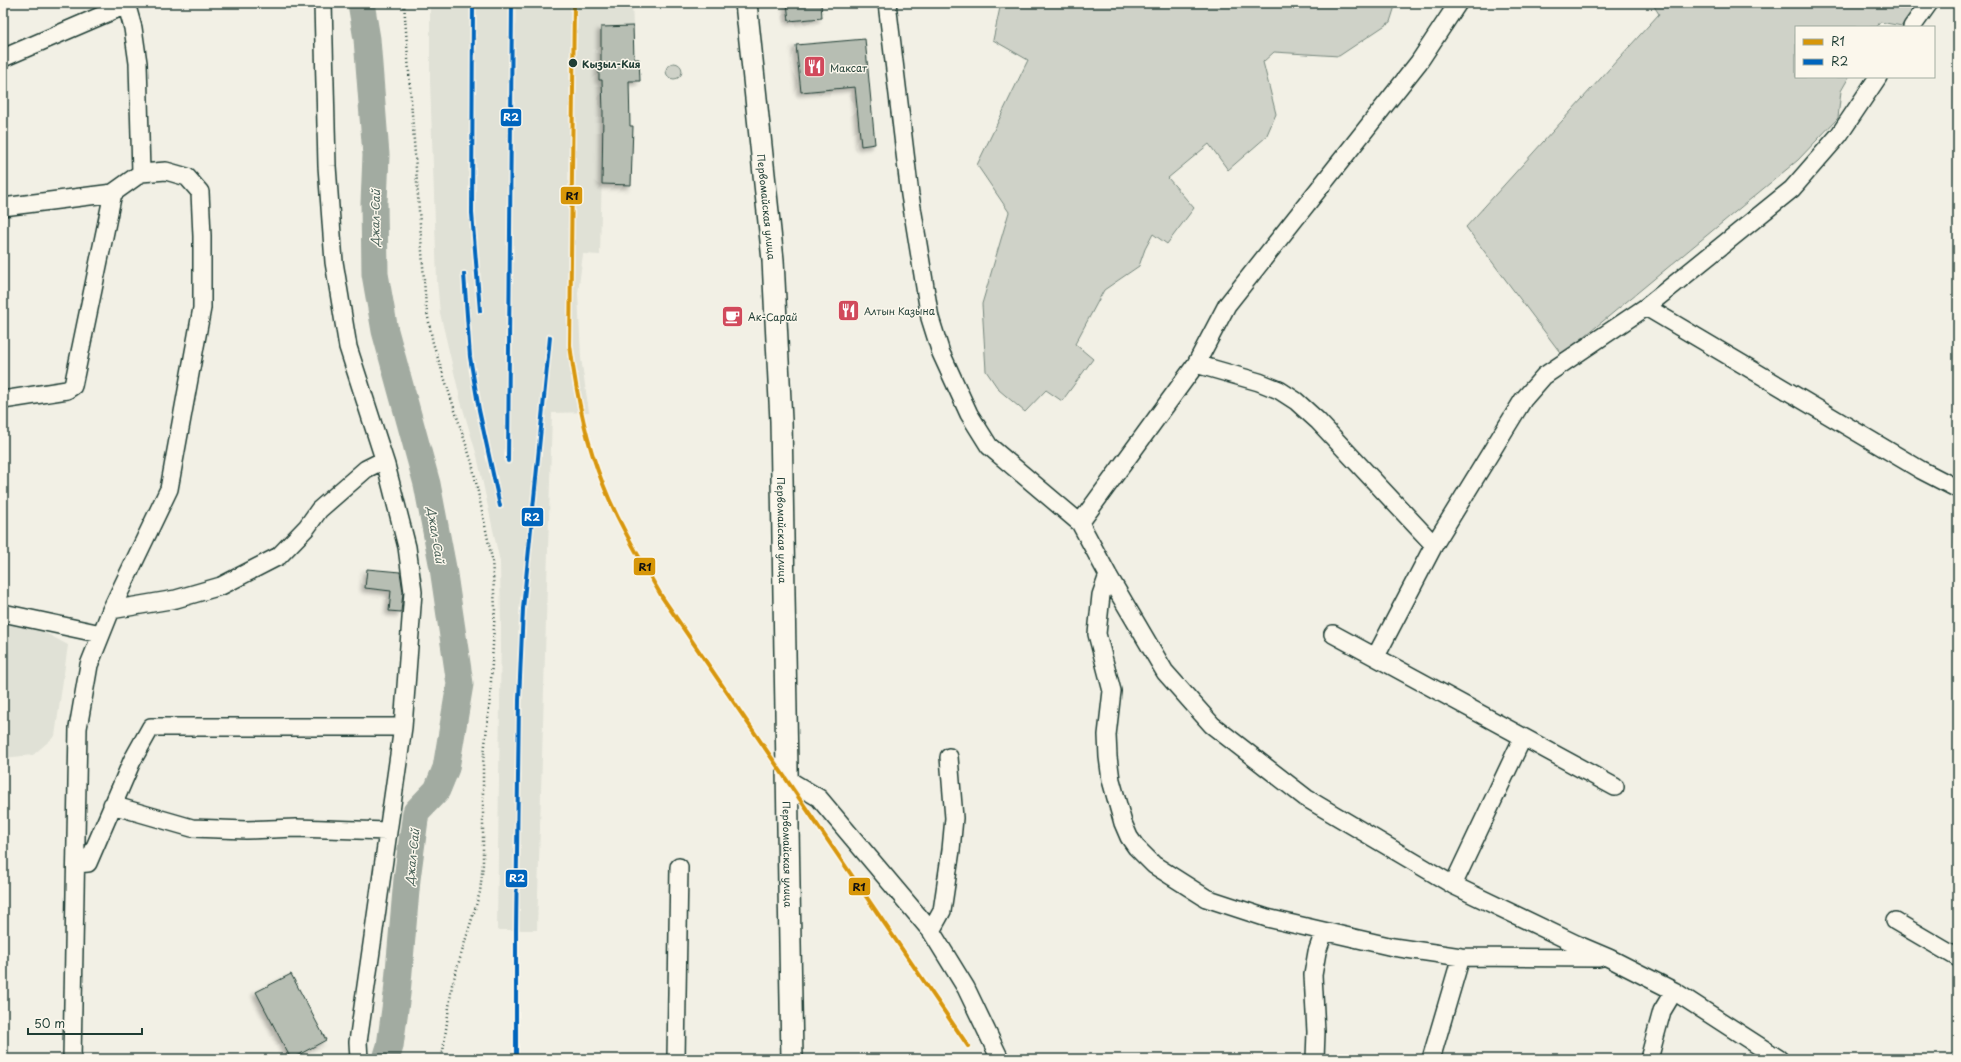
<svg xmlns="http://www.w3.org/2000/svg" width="1961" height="1062" font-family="'Playpen Sans',sans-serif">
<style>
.built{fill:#e0e1d6}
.green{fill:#cfd2c8;stroke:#77887e}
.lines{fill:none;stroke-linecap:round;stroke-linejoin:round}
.river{stroke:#a2aba1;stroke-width:27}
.building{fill:#b7beb3;stroke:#1f3d34;filter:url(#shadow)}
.minor-casing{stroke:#1f3d34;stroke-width:20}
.major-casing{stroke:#1f3d34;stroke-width:24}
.path{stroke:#1f3d34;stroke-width:2.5;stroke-dasharray:1 3;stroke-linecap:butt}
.minor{stroke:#fbf7ec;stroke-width:17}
.major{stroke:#fbf7ec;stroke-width:21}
.rail-1-casing{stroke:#fbf7ec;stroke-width:7}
.rail-2-casing{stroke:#fbf7ec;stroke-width:7}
.rail-1{stroke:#d79608;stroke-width:4}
.rail-2{stroke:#0065bd;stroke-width:4}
.stop-dot{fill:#1f3d34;stroke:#fbf7ec;stroke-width:1.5}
.labels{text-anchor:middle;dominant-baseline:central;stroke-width:3;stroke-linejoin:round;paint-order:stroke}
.stop-label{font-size:10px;font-weight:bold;fill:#1f3d34;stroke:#fbf7ec;text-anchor:start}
.poi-label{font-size:10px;fill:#1f3d34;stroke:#fbf7ec;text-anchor:start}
.street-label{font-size:10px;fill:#1f3d34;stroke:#fbf7ec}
.water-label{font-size:11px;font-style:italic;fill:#465e55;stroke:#fbf7ec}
.line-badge{stroke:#fbf7ec;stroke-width:1.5}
.badge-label{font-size:11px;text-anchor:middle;font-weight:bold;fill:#fff}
.pale-badge-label{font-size:11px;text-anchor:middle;font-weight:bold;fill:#111}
</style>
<defs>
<filter id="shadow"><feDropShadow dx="-3.5" dy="3.5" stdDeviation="2" flood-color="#0004"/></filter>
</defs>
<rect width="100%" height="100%" fill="#f2f0e5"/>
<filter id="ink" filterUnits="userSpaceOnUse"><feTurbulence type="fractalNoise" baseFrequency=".025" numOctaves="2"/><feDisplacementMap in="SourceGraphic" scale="8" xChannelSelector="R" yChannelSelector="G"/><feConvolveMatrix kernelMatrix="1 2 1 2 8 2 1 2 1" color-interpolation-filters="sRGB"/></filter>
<g filter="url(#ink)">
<path class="built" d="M430 3H632L633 26 601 27 605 94H602L603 125 600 255 583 254 578 293 581 358 589 412 552 413 537 930H497L501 628 500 562 477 456 461 402 440 313 437 281 430 81Z
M3 620 25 622 68 645 55 736 33 755 3 758Z"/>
<path class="green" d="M1001 3H1396L1390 22 1339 56 1274 52 1263 62 1276 114 1266 137 1228 170 1209 144 1168 178 1194 208 1167 244 1153 234 1145 249 1139 266 1104 290 1075 344 1093 359 1062 401 1046 390 1025 412 999 390 986 371 982 304 1009 212 977 165 1028 60 993 40Z
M1652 3H1918L1902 26 1880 22 1877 27H1796V77H1849L1841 91 1838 118 1798 160 1562 355 1466 227 1659 14Z
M666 71a8 8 0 1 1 16 0a8 8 0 1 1-16 0Z"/>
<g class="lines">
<path class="river" d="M361 3 367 39 376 155 374 203 375 274 385 331 427 484 443 568 460 684 446 768 437 790 416 812 407 879 397 994 390 1046 386 1059"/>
</g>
<path class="building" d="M787 3H821L822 18 789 21Z
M633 26 634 59H639L640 81H629L630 126H633L631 185 602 184 603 113 602 80H599V64H601V27Z
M865 39 875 144 861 146 855 87 801 92 796 45Z
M367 569 400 572 403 592 401 612 389 611 391 591 365 588Z
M291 974 326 1040 291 1059 256 992Z"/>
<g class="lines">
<defs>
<path id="minor" d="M126 3 133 28 138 63 141 173
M323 3 327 166 334 262 348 347 386 465 407 547 413 592 403 727 358 1042 359 1059
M887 3 910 195 930 318 941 353 969 414 989 446 1080 523 1108 575 1165 672 1212 725 1306 798 1453 885 1576 944 1609 958 1674 991 1779 1059
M1912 27 1929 3
M3 58 126 5
M3 207 113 193
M1646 307 1921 470 1958 489
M1196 364 1259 382 1279 390 1296 401 1318 421 1434 545
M3 400 67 390 73 386 113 193 141 173 166 171 187 177 200 192 202 236V308L169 489 111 610 89 665 78 728 72 1059
M1080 523 1196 364 1227 305 1419 62 1458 3
M1108 575 1101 595 1097 634 1112 691 1107 735 1108 757 1111 780 1123 823 1129 837 1136 847 1154 865 1206 898 1267 918 1393 947 1461 957 1599 958
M111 610 176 599 221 586 279 556 307 527 319 510 366 469 384 460
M3 613 101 634
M1333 634 1615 787
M1376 656 1434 545 1523 400 1544 376 1646 307 1792 189 1839 135 1878 77
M787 779 819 798 931 931 966 988 1000 1059
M112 805 192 828 246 830 296 828 387 831
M76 864 88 863 132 761 151 727H403
M1453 885 1523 737
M1895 921 1958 958
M931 931 942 911 951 850 954 818 949 757
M676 1059 679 867
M1315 1059 1316 1032 1313 975 1317 952 1324 932
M1431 1059 1461 957
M1649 1059 1662 1011 1674 991"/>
<g id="major">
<path id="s1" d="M746 3 773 260 781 421 792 1059"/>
</g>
</defs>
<use href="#minor" class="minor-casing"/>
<use href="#major" class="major-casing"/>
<path class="path" d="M404 3 426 307 433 343 472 463 492 559 495 608 490 699 483 763V864L480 892 452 985 442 1059"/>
<use href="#minor" class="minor"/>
<use href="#major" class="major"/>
<defs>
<path id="rail-1" d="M574 3 570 345C576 392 585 440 603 484 618 523 641 560 662 597L968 1046"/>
<path id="rail-2" d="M473 3 472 213 480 311
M464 274 470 357 479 410 500 506
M508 461 512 3
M516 1059V930L519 700 523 609 550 337"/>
</defs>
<use href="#rail-1" class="rail-1-casing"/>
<use href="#rail-2" class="rail-2-casing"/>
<use href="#rail-1" class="rail-1"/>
<use href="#rail-2" class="rail-2"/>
</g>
</g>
<defs>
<symbol id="restaurant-square" viewBox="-11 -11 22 22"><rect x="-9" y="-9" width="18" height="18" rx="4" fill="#d1495b" stroke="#fbf7ec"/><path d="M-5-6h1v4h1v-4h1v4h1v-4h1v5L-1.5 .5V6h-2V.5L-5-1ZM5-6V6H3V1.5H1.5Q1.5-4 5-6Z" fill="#fff"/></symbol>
<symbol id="cafe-square" viewBox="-11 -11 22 22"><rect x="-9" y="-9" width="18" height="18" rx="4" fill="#d1495b" stroke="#fbf7ec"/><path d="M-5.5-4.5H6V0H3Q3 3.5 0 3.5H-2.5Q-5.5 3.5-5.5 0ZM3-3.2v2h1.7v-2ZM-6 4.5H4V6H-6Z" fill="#fff"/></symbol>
</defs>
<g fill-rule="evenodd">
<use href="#restaurant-square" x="802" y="54" width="25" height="25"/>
<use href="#restaurant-square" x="836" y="298" width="25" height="25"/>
<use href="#cafe-square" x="720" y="304" width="25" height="25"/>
</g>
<circle class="stop-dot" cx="573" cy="63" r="5"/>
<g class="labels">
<g class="stop-label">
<text x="582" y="63">Кызыл-Кия</text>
</g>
<g class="poi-label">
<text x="830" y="67">Максат</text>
<text x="864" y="310">Алтын Казына</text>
<text x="748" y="316">Ак-Сарай</text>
</g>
<g class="street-label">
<text stroke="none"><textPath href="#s1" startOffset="205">Первомайская улица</textPath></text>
<text stroke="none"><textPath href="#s1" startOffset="529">Первомайская улица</textPath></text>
<text stroke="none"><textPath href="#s1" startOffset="853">Первомайская улица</textPath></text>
</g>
<g class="water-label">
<text transform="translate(375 218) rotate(-89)">Джал-Сай</text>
<text transform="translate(436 535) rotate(81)">Джал-Сай</text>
<text transform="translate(412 857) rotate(-84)">Джал-Сай</text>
</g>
</g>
<g class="line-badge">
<rect x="500" y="108" width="22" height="19" rx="4" fill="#0065bd"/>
<rect x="560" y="186" width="23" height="19" rx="4" fill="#d79608"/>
<rect x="521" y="507" width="23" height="20" rx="4" fill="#0065bd"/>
<rect x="633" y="557" width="23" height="19" rx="4" fill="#d79608"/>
<rect x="505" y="869" width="23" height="19" rx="4" fill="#0065bd"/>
<rect x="848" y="877" width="23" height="19" rx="4" fill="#d79608"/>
</g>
<g class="badge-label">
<text x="511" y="121">R2</text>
<text x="532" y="521">R2</text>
<text x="517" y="882">R2</text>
</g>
<g class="pale-badge-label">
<text x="572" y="200">R1</text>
<text x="645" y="571">R1</text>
<text x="859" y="891">R1</text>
</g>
<rect width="1961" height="1062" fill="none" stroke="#fbf7ec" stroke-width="16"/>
<rect x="8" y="8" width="1945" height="1046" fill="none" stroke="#1f3d34" stroke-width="1.5" filter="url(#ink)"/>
<rect x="1795" y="26" width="140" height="52" fill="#fbf7ec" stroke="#a3ada2"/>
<rect x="1803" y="39" width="20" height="6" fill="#d79608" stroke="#a3ada2"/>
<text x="1831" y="46" font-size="12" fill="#1f3d34">R1</text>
<rect x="1803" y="59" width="20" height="6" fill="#0065bd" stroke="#a3ada2"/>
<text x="1831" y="66" font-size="12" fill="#1f3d34">R2</text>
<path d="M28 1028v6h114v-6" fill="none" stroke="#1f3d34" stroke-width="2"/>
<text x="34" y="1028" font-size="12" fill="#1f3d34" stroke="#fbf7ec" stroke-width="3" paint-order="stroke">50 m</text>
</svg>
